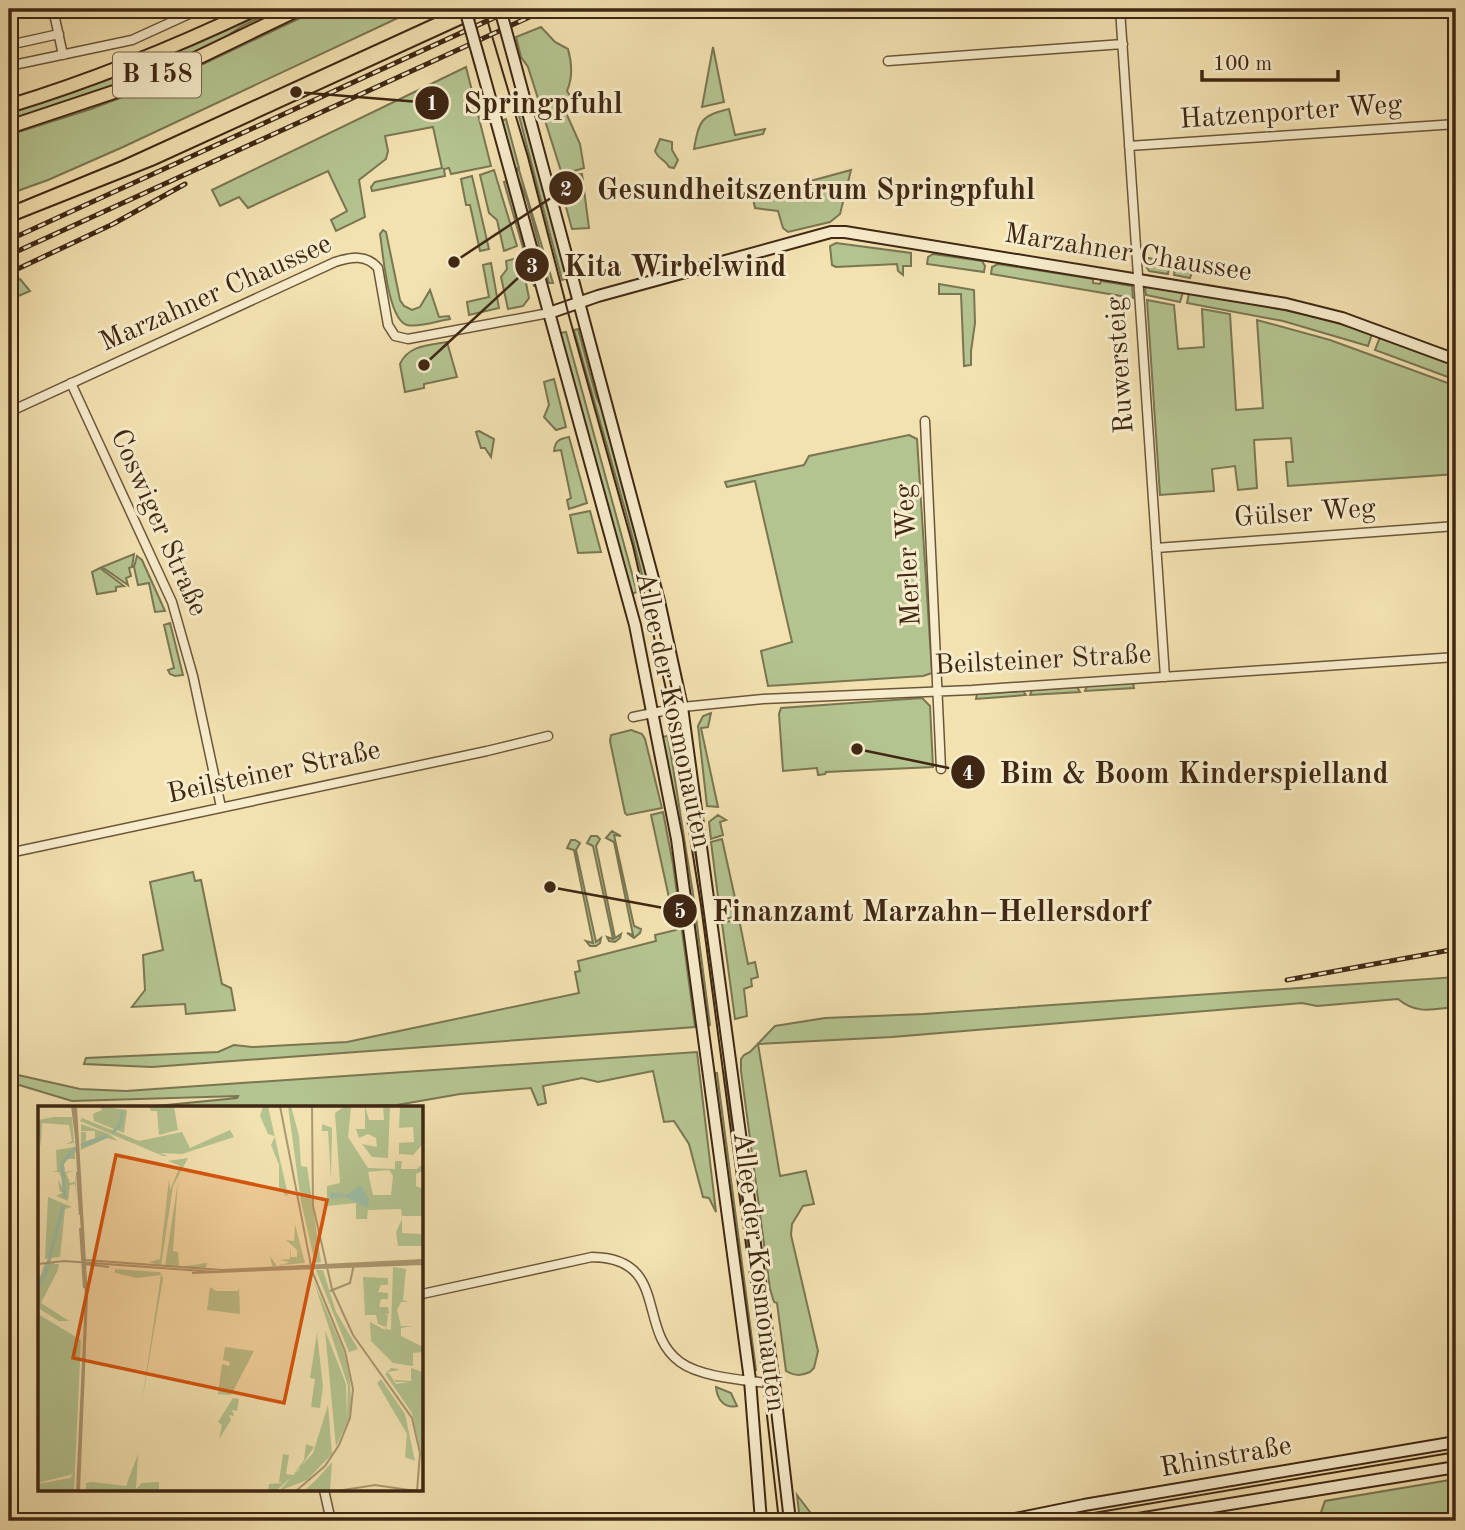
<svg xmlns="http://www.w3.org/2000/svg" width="1465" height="1530" font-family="'Old Standard TT',serif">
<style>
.green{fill:#b4c490;stroke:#7a7652;stroke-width:2}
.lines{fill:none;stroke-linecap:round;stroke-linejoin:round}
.street-casing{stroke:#6c563a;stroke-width:11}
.secondary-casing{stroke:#3f2713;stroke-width:14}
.primary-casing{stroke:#3f2713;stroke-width:16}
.street{stroke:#f7eccc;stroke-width:8}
.secondary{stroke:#f7eccc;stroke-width:10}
.primary{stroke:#f3e1b0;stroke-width:12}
.tram{stroke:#3f2713;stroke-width:2}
.rail-casing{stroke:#3f2713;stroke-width:5}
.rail{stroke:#f7eccc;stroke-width:2.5;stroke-dasharray:8;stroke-linecap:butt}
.secondary-bridge-casing{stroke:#3f2713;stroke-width:14;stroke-linecap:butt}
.secondary-bridge{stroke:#f7eccc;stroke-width:10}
.labels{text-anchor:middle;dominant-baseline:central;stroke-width:6;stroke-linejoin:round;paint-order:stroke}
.shield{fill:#f7eccc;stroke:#76624a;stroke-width:2}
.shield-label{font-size:26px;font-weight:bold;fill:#3f2713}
.street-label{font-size:28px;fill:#3f2713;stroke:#f7eccc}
.inset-river{fill:none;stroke:#9dbea6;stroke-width:3.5}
.inset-road{fill:none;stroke:#ab9771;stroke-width:2}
.view{fill:#d7540d;fill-opacity:0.15;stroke:#d7540d;stroke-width:3.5}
.inset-edge{fill:none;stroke:#3f2713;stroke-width:3.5}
.leader{fill:none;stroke:#3f2713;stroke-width:2.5}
.callout-dot{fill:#3f2713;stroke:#f7eccc;stroke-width:2.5}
.mark-label{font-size:21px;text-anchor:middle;font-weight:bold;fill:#fff}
.callout-label{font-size:30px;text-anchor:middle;font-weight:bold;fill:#3f2713;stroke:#f7eccc;stroke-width:6;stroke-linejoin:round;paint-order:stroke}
</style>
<rect width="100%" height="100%" fill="#f3e1b0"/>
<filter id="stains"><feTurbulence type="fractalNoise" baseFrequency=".00286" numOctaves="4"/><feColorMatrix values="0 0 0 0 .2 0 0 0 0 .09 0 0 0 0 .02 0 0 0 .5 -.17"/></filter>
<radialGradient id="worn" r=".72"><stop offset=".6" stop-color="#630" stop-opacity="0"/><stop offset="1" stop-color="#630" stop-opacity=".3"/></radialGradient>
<path class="green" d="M273 9H278L242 26 215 44 134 78 9 121V113C101 85 186 50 273 9Z
M319 9H417L123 147 48 180 9 194V135L91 109 180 75Z
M541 27 555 42 568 49C572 63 573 77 567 91 573 99 571 106 567 115L580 144 584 168 571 172 561 171 528 67 521 57 516 37Z
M713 47 724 102 702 107Z
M466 67 491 166 451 174 449 168 444 169 445 176 372 191 371 187 375 182 442 168 433 127 385 136 388 151 386 159 359 180 365 217 336 231 331 220 347 211 328 171 248 208 239 197 220 206 212 190Z
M729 109 735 135 765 129 763 134 694 149C699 121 701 115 729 109Z
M523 115 568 278 562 280 519 116Z
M506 119 519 168 515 169 501 121Z
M660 139 672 142V150L678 160 674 168 669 167C666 160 658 159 655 151Z
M494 170 517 246 504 251 497 220 489 213 480 175Z
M519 170 553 283H549L527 200 515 171Z
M851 170 840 214 830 222 788 232 783 228 778 211 755 208 752 194 781 189Z
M582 174 589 228 572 229 558 178Z
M472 176 489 249 480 251 470 205H466L461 179Z
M507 181 535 286H534L504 182Z
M383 230 386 232 400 300 404 306 412 310 420 307 430 290 439 317 449 316 450 319C437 321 419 328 407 325 388 320 383 253 380 234Z
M836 243 911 253V266H903V275L898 271 897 264 836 267 832 265 830 246Z
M933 254 982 261 985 266 984 272 927 264 928 257Z
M521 257 529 298 523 306 508 309 501 277 507 269 506 261Z
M1143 257 1170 262 1168 274 1149 271 1144 263Z
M491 263 499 308 469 315 467 302 489 297 483 265Z
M1176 263 1194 266 1190 278 1174 275Z
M998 264 1093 279V283L1100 284 1101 281 1132 286 1133 298 991 274 992 267Z
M20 279 30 291 9 300V284Z
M939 284 974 290 975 323 971 351V365L964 366 961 294H939Z
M1148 286 1183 292 1180 302 1146 295 1145 289Z
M1189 293C1251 303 1312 313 1372 334L1368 346 1283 321 1187 303Z
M1147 300 1174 305 1178 349 1204 347 1202 309 1230 314 1236 410 1263 408 1257 320 1330 340 1456 386V474L1288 486 1286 462H1293L1291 438 1254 440 1257 488 1238 490 1235 466 1212 469 1214 491 1160 495Z
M578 329 596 396 605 416 651 589 646 590 628 520 574 330Z
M566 332 637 592 631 594 560 333Z
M1380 337 1456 365V380L1375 350Z
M447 342 457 377 424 384V388L405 392 400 364C408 345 430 345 447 342Z
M554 379 566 427 556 430 544 417 549 405 544 382Z
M479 431 494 439 491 457 485 448H481L476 432Z
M909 435 917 439 932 673 923 676 768 686 761 651 792 642 755 481 727 487 725 482 804 465 809 456Z
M569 437 587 503 569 509 567 500 571 498 561 450 554 451C555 440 560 439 569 437Z
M590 511 601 552 578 553 570 515Z
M134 554 132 567 129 568 131 576 126 578 128 585 102 567Z
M137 556 142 560 165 611 155 612 149 583 138 585 134 567Z
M100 568 124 586 116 587V591L97 594 92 572Z
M170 623 183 675 175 676 170 674 168 670 174 668 164 625Z
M1133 683 1134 688 1085 691 1087 686Z
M1077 687 1080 692 1030 695 1032 690Z
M1023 691 1026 695 976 699 977 694Z
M922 698 930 706 933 767 826 772 825 774 818 775 817 768 783 771 779 714 781 708Z
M711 713 708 727 701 728 718 807 707 806 698 726 703 716Z
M631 730 642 734 645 739 662 808 627 815 625 813 610 741 611 735Z
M681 734 688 797 696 826 722 1024H719L701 889 676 735Z
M668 736 693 894 710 1025 708 1026 685 856 661 737Z
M663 812 673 864 695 1027 152 1067 84 1064 86 1058 218 1052 234 1045 252 1047 347 1042 579 993 575 972 580 971 578 961 656 941 655 935 676 930 651 815Z
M718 815 726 820 720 822 723 835 711 839 709 822Z
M612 831 621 836 614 835 634 926 641 929 640 933 634 938 627 933 633 935 614 842 606 838Z
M591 836H597L600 839 596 846 615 938 621 934 620 938 615 942 609 941 607 937 613 939 593 846 587 843Z
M722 839 739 916 721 920 711 842Z
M571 840H575L580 843 576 850 596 942 601 938 600 943 596 946H590L586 941 593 943 574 850 567 848Z
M193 872 195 881 201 880 222 984 231 988 235 1010 186 1014 185 1004 132 1007 145 990 143 955 163 950 150 882Z
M739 919 748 964 755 962 758 977 751 979 752 986 744 989 747 1016 735 1019 722 923Z
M1456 977V1007C1433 1009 1417 1015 1398 999L1317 1006 1302 1003 892 1037 758 1044 780 1176 806 1171 814 1204 803 1206 792 1224 791 1235 818 1351 814 1368 810 1372C801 1376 795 1376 786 1371L777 1303 774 1302 770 1289 741 1071V1059L744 1055 750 1052 775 1026 825 1018 924 1014Z
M697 1052 716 1212 709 1198 703 1197 689 1144 674 1121 664 1122 653 1071 598 1082 582 1078 543 1086 546 1103 538 1105 531 1088 460 1094 397 1105 352 1106V1108H136L237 1098 238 1096 72 1101 9 1082V1073L80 1089 126 1091Z
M725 1072H728L767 1368 764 1369Z
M714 1073H717L756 1370H753Z
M716 1387 731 1393 737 1406C724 1409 717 1399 716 1387Z
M1456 1479V1521H1318L1325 1501Z
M797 1495 816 1520V1521H800Z"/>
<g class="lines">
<defs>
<path id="street" d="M53 9 63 55
M1120 9 1165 677
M9 45 59 34
M888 61 1123 44
M9 66 132 40 200 9
M1129 146 1456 124
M71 383 172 602 193 676 221 807
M9 412 335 262C351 257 366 254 378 268L388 325 395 336 408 339 549 313
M925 421 941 769
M1156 548 1456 526
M633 717 682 707 763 699 972 690 1456 657
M9 853 487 751 548 736
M422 1294 592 1257C670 1258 636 1330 680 1362 702 1378 747 1380 774 1384
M324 1490 331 1521"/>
<path id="secondary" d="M514 60 659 601 682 707 774 1384 790 1521
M482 69 635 625 677 839 750 1380 761 1521
M549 313 598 296 831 232H845L1286 304 1342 318 1456 360
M1005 1521 1084 1505 1456 1442
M1126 1521 1456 1467"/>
<path id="primary" d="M9 106C94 80 175 47 255 9
M9 127 123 89 189 62 299 9"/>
</defs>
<use href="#street" class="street-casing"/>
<use href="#secondary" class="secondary-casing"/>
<use href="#primary" class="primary-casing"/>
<use href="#street" class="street"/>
<use href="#secondary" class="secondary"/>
<use href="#primary" class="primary"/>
<path class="tram" d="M484 9 528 157 569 316 633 546 666 689 701 905 757 1328 779 1521
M9 207 121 161 454 9
M9 223 155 165 496 9
M1046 1521 1456 1452"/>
<defs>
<path id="rail" d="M9 240 513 9
M9 255 547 9
M9 273 113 224 185 184
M1287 980 1456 949"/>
</defs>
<use href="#rail" class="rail-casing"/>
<use href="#rail" class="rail"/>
<defs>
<path id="secondary-bridge" d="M465 9 482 69
M500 9 514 60"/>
</defs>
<use href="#secondary-bridge" class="secondary-bridge-casing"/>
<use href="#secondary-bridge" class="secondary-bridge"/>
</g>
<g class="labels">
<rect class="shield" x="113" y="52.5" width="88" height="45" rx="5"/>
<g class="shield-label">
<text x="157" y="75">B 158</text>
</g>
<g class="street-label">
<text transform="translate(1291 113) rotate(-4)">Hatzenporter Weg</text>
<text transform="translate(1128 254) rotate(9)">Marzahner Chaussee</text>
<text transform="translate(216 294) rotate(-24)">Marzahner Chaussee</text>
<text transform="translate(1121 365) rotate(-94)">Ruwersteig</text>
<text transform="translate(1305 514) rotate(-4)">Gülser Weg</text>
<text transform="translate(158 523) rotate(66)">Coswiger Straße</text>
<text transform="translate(909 555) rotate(-93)">Merler Weg</text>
<text transform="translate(1043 661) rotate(-3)">Beilsteiner Straße</text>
<text transform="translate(672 710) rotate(78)">Allee der Kosmonauten</text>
<text transform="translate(274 773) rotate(-12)">Beilsteiner Straße</text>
<text transform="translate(758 1272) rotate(83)">Allee der Kosmonauten</text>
<text transform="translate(1226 1458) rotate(-10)">Rhinstraße</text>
</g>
</g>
<g transform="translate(38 1106)">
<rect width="385" height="385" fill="#f3e1b0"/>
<path d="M61 0 89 4 86 27 56 15 55 8 64 4ZM111 0H136L140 24 121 29 119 5H113ZM225 0H230L240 45 250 89 248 90 241 81V59L233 39 237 30 230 28 222 10ZM250 0H253L261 30 263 60 269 61 283 156 277 157 263 96ZM307 0 313 2 310 31 330 62 357 63V55H364L363 63H379L385 57V65L378 68V80L385 83V110H364L363 103 330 104 329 113H318V97L289 100V80L302 77 297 7ZM351 64 355 70 353 89H335L330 66ZM327 0 331 14H346L345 0H352L350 52 334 51 324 38 339 41 338 32 330 28 321 32 318 23H327ZM362 0 385 1V38L375 49 361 48V37L376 36 375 21 361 22ZM16 11H34L36 37 28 38 34 35 31 19 4 17 3 42 0 14ZM44 12 101 35 144 26 152 42 192 24 196 31 144 48 122 47 130 50H125L42 15ZM43 18 71 28 80 35 69 32 43 44V26H48V35L57 32V25H43ZM284 18 294 22 293 73 290 25H284ZM37 41V53H28L26 59 27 66 37 65 28 67 32 77 37 76V67L39 94 37 78 32 79 30 95 18 90 26 86H22L20 73 26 85 27 80 21 66H14L19 65 18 44ZM150 52 135 80 123 160 111 156 122 153 131 73 132 84 142 60 130 55ZM140 75 135 145 140 146 141 161 169 157 168 162 127 160ZM10 91 34 101 27 103 22 151 7 153ZM364 113V127L385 128V140H360L358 126ZM257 118 267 157 234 160 232 150 239 160 252 156 241 154 252 153V140L253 151H259V144L248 134 256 135ZM22 155 15 158H21L20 164 3 197 31 215H21L0 202V176L7 157ZM355 161 368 163 365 194 370 196H363L359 204 363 220H375L363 222V230L385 241V246L375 247V260L355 257 333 235 332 216 347 224 348 221 340 218 338 209H327L325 171 350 172V179H343L340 186 350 187V193H343L341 201H350L351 208H346L350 209 348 223 353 224ZM77 163 119 166H122L125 172 103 301 123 169 99 172 77 167ZM278 164H285L298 206 320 243 311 246ZM276 176 306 246 312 274 313 300 311 312 298 341 287 224 308 278 309 314 310 280ZM172 181 178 185H200L201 181 202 208 169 204ZM0 208 43 234 36 385H0V378L32 372 35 368 0 377ZM279 227 285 281 282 302 273 301 277 273 272 272ZM187 241 216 245 193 289 180 288 184 258 191 260 192 256 185 254ZM353 262 360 263 361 264 350 266 358 278 372 276H358L356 274 373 275V262L385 266V356L374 307 347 268ZM343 273 367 308 377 355 367 351 369 328 339 277ZM195 292 201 293 199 305 194 304 196 310 191 309 193 314 181 333 184 319 180 316ZM290 299 294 348 269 374 241 385 275 347ZM268 338 276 341 260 365 238 385H230L231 378 245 377 241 376 245 348 251 349 248 368 255 369 266 354ZM100 348 98 383 104 377 121 376V385H48V377L54 376 88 380ZM294 356 292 385H266L279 373Z" fill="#b4c490" fill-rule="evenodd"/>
<path d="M323 79 331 93 330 102 307 91 292 93 293 86 308 89Z" fill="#9dbea6"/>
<path class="inset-river" d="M74 27 83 18 84 5M43 40 69 30M27 92 24 57 38 42M0 179 7 170 25 100"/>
<path class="inset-road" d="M34 0 38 32M36 0 48 191 39 385M38 0 49 191 41 385M242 0 274 165 307 245 315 283 312 312 301 339 287 360 258 385M274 0 275 100 294 183 315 229 374 312 382 347 379 385M39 66 42 109M42 122 46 182M47 154 184 164 385 154M0 158 26 155 178 166 385 156M46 158 71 161M154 167 385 158M292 185 312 177 316 158M299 385 337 379 378 385"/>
<path class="view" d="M78 49 289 94 246 297 35 252Z"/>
<rect width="385" height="385" class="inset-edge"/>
</g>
<path class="leader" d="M296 92L432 103M454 262L566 188M424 365L532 265M857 749L968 772M550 887L680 911"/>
<g class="callout-dot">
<circle cx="296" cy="92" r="7"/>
<circle cx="454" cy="262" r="7"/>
<circle cx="424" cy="365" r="7"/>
<circle cx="857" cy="749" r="7"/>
<circle cx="550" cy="887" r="7"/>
<circle cx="432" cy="103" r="18"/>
<circle cx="566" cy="188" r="18"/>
<circle cx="532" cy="265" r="18"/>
<circle cx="968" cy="772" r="18"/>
<circle cx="680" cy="911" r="18"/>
</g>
<g class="mark-label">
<text x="432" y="110">1</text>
<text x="566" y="196">2</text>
<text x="532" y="273">3</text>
<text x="968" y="780">4</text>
<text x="680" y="918">5</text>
</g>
<g class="callout-label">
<text x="543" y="113">Springpfuhl</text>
<text x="816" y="199">Gesundheitszentrum Springpfuhl</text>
<text x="675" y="276">Kita Wirbelwind</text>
<text x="1194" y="783">Bim &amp; Boom Kinderspielland</text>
<text x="931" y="921">Finanzamt Marzahn–Hellersdorf</text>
</g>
<rect width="1465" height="1530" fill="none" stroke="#f3e1b0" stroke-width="35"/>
<rect x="10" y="10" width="1444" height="1509" fill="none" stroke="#3f2713" stroke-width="3.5"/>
<rect x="18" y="18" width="1430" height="1495" fill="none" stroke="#3f2713" stroke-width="2"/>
<path d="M1202 70v10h136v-10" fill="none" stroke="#3f2713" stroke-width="3.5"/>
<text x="1213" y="70" font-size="21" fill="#3f2713" stroke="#f7eccc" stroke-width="5" paint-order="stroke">100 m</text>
<rect width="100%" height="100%" filter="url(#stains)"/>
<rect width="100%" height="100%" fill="url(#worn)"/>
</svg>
